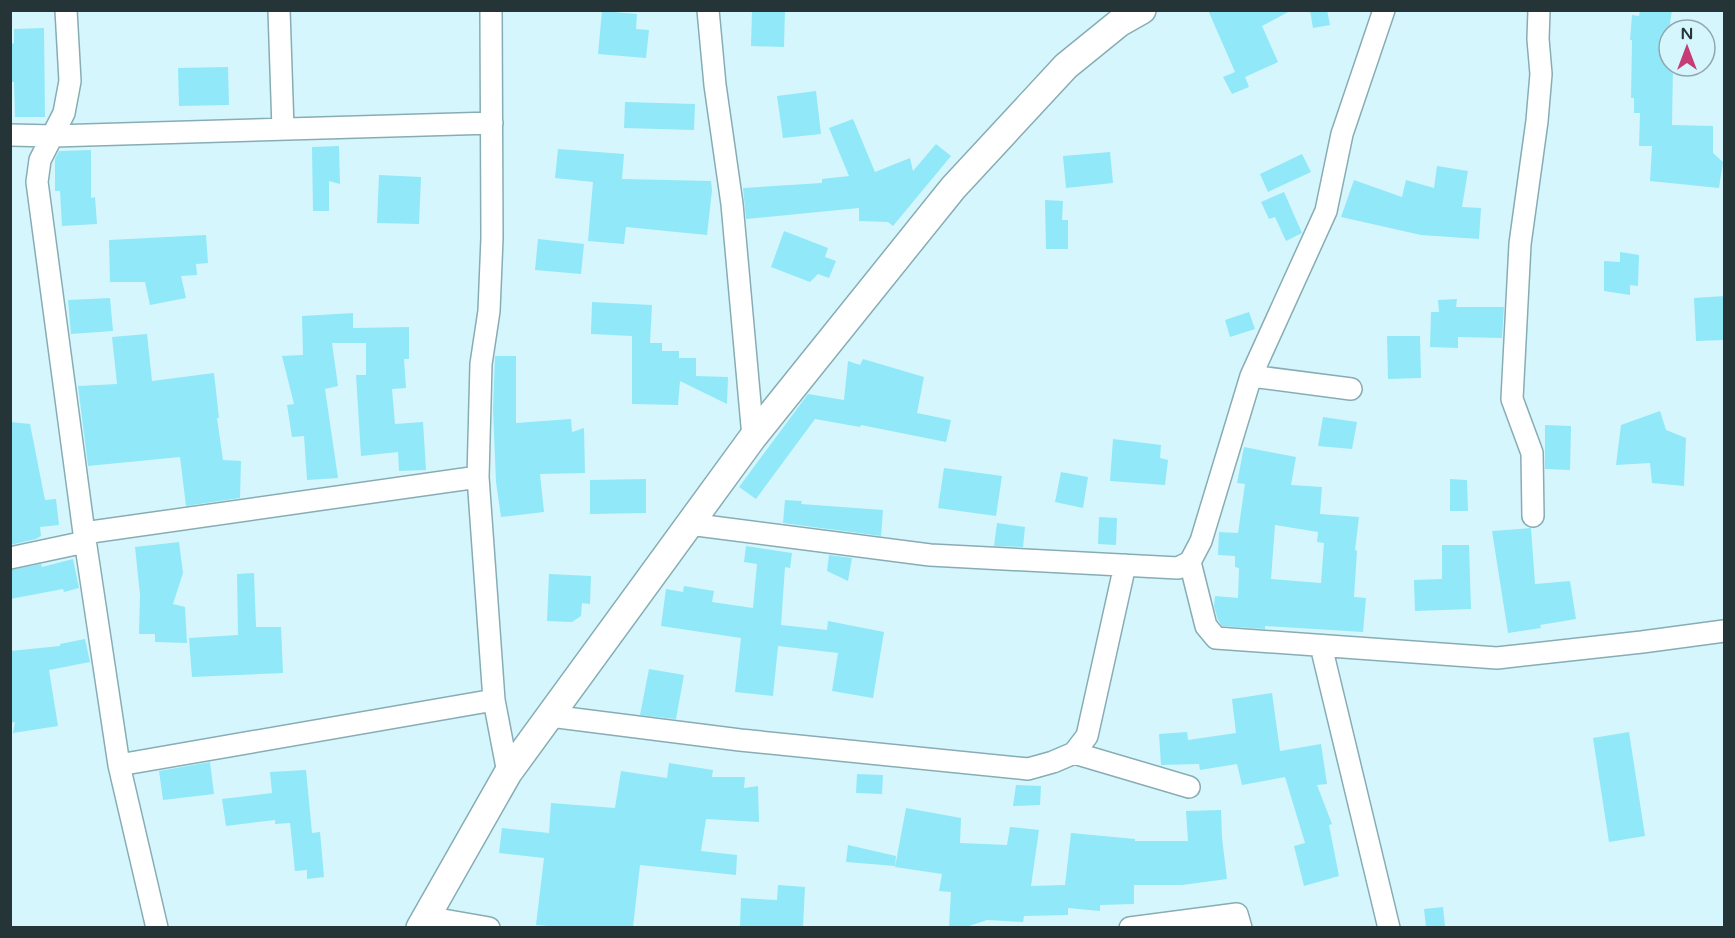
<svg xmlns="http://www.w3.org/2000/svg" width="1735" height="938" font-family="'Varela Round',sans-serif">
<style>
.building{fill:#91e8f8;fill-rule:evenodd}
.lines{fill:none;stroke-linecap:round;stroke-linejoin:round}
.minor-casing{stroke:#87adb4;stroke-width:24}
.tertiary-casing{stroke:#87adb4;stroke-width:30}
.minor{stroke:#fff;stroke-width:21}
.tertiary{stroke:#fff;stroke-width:27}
</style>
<rect width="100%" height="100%" fill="#d6f6fd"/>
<path class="building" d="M752 10H785L784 47 751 46Z
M1208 10H1292L1262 26 1278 62 1245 77 1249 87 1232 94 1223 77 1235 72Z
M1310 10H1327L1330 25 1313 28Z
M1640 10H1672L1669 30V66H1673L1672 125 1713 126V153L1723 162 1719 188 1650 181 1652 146H1639L1640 113H1634V98H1631L1632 40H1630L1632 15 1639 16Z
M602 11 637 14 636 29 649 30 646 58 598 54Z
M44 28 45 117H15L14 82H10V42L14 44V29Z
M228 67 229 105 179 106 178 68Z
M816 91 821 134 783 138 777 96Z
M625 102 695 104 694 130 624 128Z
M853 119 875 172 910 158 913 171 936 144 951 156 893 226 888 222 859 221V208L746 219 743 188 822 183V179L849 176 829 128Z
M339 146 340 184 329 181V211H313L312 147Z
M558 149 624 154 622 179 711 181 712 190 707 235 626 227 624 244 588 241 593 182 555 178Z
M91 150V198L95 197 97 224 62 226 60 191H55V159L59 151Z
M1110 152 1113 183 1066 188 1063 156Z
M1302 154 1311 172 1268 192 1260 174Z
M1437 166 1468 171 1462 207 1481 208 1479 239 1421 235 1341 217 1354 180 1402 197 1406 180 1434 188Z
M379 175 421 177 419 224 377 223Z
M1284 192 1302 233 1286 241 1275 217 1269 219 1261 202Z
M1045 200 1063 201 1062 220H1068V249H1046Z
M784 231 828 248 825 257 836 261 829 278 818 274 810 282 771 267Z
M206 235 208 263 196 264 197 275 181 276 186 298 150 305 145 282H110L109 240Z
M538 239 584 244 581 274 535 270Z
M1620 252 1639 255 1638 286 1630 285V295L1604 291V261L1620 262Z
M1725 296V340L1696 341 1694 298Z
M110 298 113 331 71 334 68 300Z
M1457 299 1456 307H1504L1502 338 1458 337V348L1430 347 1431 312H1439L1438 300Z
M592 302 652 305 650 343H662V351H679V358H696V376L728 377 727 404 680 381 678 405 632 404V336L591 334Z
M1249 312 1255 329 1230 337 1225 320Z
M353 313V328L409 327V359H404L406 388 392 389 395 424 423 422 426 470 399 471 398 452 361 456 356 375H366V343H332L338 386 325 389 338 478 307 480 304 436 292 437 287 405 294 404 282 356 303 355 302 316Z
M147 334 152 381 214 373 219 418H217L223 460 241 461 240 498 186 506 180 457 88 466 78 386 117 384 112 337Z
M1387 336H1420L1421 378 1388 379Z
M495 356H516V423L571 419 572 432 584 428 585 473 540 474 544 512 501 517 496 482 493 409Z
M863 359 924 377 917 413 951 420 946 442 861 425 860 427 815 419 756 499 739 487 808 394 844 400 848 361 860 365Z
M1660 411 1666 430 1686 438 1684 486 1652 483 1650 463 1616 465 1621 425Z
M1323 417 1357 422 1352 449 1318 446Z
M10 422 30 424 45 500 56 499 59 525 40 527 41 536 36 539 10 545Z
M1545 425 1571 426 1570 470 1545 469Z
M1113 439 1161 445 1160 458 1168 460 1165 485 1110 481Z
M1244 447 1296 457 1291 485 1322 487 1320 514 1359 517 1355 550 1357 551 1354 597 1366 598 1363 632 1265 626V629L1222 626 1218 620 1214 606 1215 596 1238 598 1239 568 1235 567V556L1218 555 1219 532 1238 533 1245 484 1237 483ZM1275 525 1318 532 1317 542 1324 543 1321 583 1271 579Z
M944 468 1002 476 996 516 938 508Z
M1061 472 1088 477 1083 508 1055 502Z
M646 479V513L590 514V480Z
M1450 479 1467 480 1468 511H1450Z
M785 500 802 501 801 504 883 510 881 536 783 523Z
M1099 517 1117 518 1116 545 1098 544Z
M997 523 1025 527 1023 547 994 546Z
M1531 528 1535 584 1570 581 1576 619 1540 625 1541 628 1508 633 1492 531Z
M179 542 183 573 173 604 185 607 187 643 155 642V634H139L140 595 135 547Z
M1442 545H1469L1471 609 1415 611 1414 580 1442 579Z
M746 546 792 553 790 568 785 567 781 625 827 630 828 621 884 632 873 698 832 691 838 653 778 646 773 696 735 692 741 638 661 626 666 589 683 592 684 586 714 591 712 602 753 608 757 564 744 562Z
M829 555 852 558 848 581 827 571Z
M73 559 79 588 64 592 63 589 10 599V570L41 564 42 567Z
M254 573 256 627H281L283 673 192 677 189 638 238 635 237 574Z
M549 574 591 576 590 604 582 603 581 616 572 622 547 621Z
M85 639 90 662 49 670 58 726 13 733 15 722 10 723V651L60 646V644Z
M649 669 684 675 676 719 640 715Z
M1272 693 1280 751 1321 744 1327 784 1317 785 1332 824 1329 825 1339 876 1304 886 1294 846 1305 843 1285 777 1242 785 1237 764 1200 770 1199 764 1161 765 1159 734 1187 732 1188 740 1236 733 1232 699Z
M1629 732 1645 836 1609 842 1593 738Z
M210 762 214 794 163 800 159 771Z
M669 763 713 770 712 777H745L744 788 758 786 759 822 706 819 701 851 737 855 736 875 640 865 633 927H559L536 925 544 858 499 853 502 828 549 833 551 803 615 808 621 771 667 778Z
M306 770 312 833 320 832 324 877 307 879V870L295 871 290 823 275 824V820L226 826 222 799 272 793 270 772Z
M857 774 883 775 882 794 856 793Z
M1016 785 1041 786 1040 805 1013 806Z
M906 808 961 818 960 843 1007 845 1010 827 1039 830 1031 886 1065 885 1071 833 1135 839V841H1188L1186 811 1221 810 1222 838 1227 879 1182 885H1134V904L1100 905V911L1068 908V915L1024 916 1023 922 987 920 966 927H949L951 892 939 891 942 874 895 867Z
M848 845 896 856 895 866 846 862Z
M778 885 805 887 803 927H740L741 898 777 900Z
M1443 907 1445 927H1426L1424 909Z"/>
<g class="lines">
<defs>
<path id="minor" d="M66 10 70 81 64 113 40 160 37 182 84 533 119 765 157 928
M279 10 283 129
M491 10 492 238 489 311 481 364 478 477 494 700 508 773
M708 10 715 85 732 204 753 437
M10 135 54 136 492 123
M1251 376 1351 389
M1533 516 1532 453 1512 399 1520 244 1537 121 1541 74 1538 39 1539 10
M689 524 930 555 1178 568 1190 562 1201 541 1251 376 1326 211 1342 134 1384 10
M84 533 478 477
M10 558 85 542
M1190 562 1206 626 1216 638 1497 658 1642 642 1724 631
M1321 646 1389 928
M550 716 740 740 1028 769 1053 762 1074 753 1087 736 1125 565
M1074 753 1189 787
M119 765 494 700
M426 917 489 928
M1130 928 1237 914 1241 928"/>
<path id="tertiary" d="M420 928 508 773 753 437 953 188 1066 66 1119 23 1142 10"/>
</defs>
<use href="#minor" class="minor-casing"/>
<use href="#tertiary" class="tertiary-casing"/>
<use href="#minor" class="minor"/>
<use href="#tertiary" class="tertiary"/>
</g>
<rect width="1735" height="938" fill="none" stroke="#253437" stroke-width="24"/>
<g transform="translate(1687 48)"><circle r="28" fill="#d6f6fd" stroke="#8fa8ae" stroke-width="1.5"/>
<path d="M0-4.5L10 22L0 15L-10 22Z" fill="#c63c74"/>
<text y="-9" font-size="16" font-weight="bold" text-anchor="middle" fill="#253437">N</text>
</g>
</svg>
